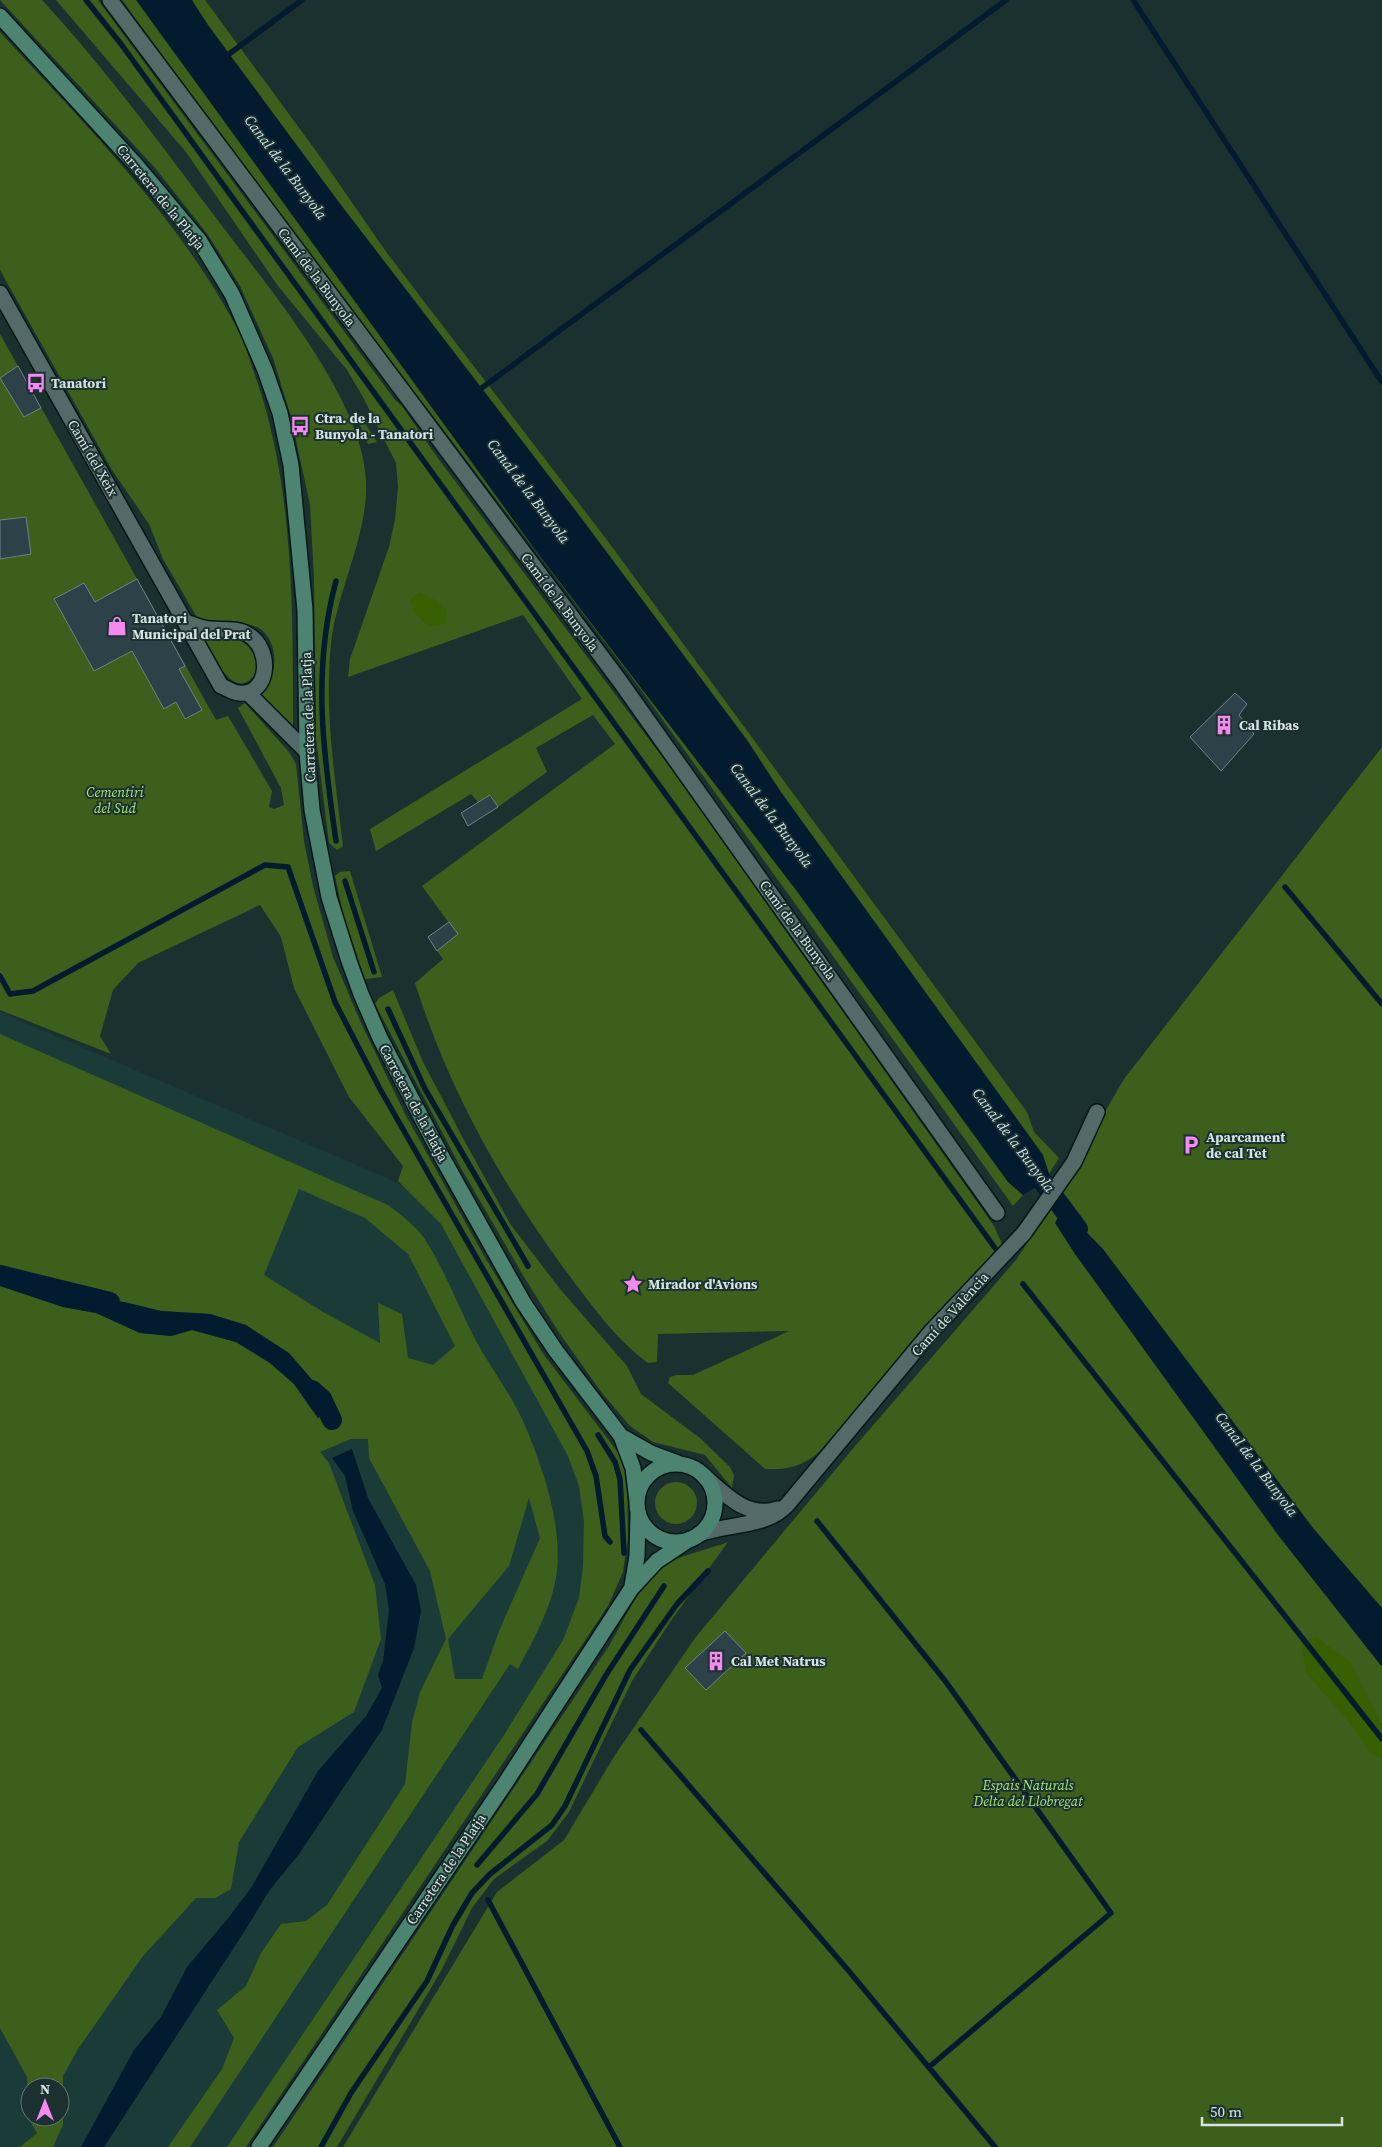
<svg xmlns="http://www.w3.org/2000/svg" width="1382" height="2147" font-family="'Source Serif 4',serif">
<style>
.built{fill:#1b3b39;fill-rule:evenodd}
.green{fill:#3d5f1c;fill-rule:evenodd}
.forest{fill:#366001}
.water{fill:#021b2e}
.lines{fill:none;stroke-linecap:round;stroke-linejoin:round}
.stream{stroke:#021b2e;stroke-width:5.5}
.canal{stroke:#021b2e;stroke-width:20}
.building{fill:#2d4248;stroke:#6c8389}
.street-casing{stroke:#041817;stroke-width:18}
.secondary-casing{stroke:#041817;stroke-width:18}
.street{stroke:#536a68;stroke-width:15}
.secondary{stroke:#4d8371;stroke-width:15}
.labels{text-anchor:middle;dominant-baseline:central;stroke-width:4;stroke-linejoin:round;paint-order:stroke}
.street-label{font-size:14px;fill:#d6e3e2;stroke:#1b312f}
.poi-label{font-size:14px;font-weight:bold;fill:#d6e3e2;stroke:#1b312f;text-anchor:start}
.park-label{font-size:14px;font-style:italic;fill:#a7e476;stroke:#1b312f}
.water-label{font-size:15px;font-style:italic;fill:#ccdfef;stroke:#1b312f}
</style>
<rect width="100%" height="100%" fill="#1b312f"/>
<path class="built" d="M0 1012 382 1176 410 1190 445 1215 580 1456 594 1566 572 1647 241 2147H0ZM30 2087H60V2117H30Z"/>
<path class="green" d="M0 0H42C103 66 156 138 210 210 261 279 363 395 366 481 368 534 340 584 332 636 323 705 335 777 343 846L337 850 329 843 316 738 314 578 310 505 291 417 273 358 240 286 208 235 156 169Z
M56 0H98L395 400 402 406 437 457 675 774 994 1226 1003 1246 992 1253 995 1259 818 1453C801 1467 786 1470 765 1469L668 1383 670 1377 677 1375H693L789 1331 658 1334 657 1362 648 1363C614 1338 591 1304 565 1270 500 1181 448 1088 415 983L443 959 437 951 457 934 422 886 615 744 593 715 536 748 547 772 498 807 491 795 478 802 471 794 376 851 370 829 582 699 523 615 348 677 350 659 389 547 395 520 398 487 396 463 363 397 347 370 278 286 186 152Z
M122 0H143L1017 1180 1023 1195 1013 1206 639 687 273 206Z
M178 0H205L319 155 387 253 607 540 1027 1112 1034 1132 1059 1158 1049 1174Z
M0 32C86 126 181 219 240 334 246 346 250 361 255 375 294 486 293 609 293 726L261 694C270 682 276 671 274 655 268 610 228 629 198 619L163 559 149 524 112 470 0 270Z
M0 334 216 720 228 716 272 791 269 807 274 809 284 805 281 788 238 708 245 703 289 752 296 764 304 841 313 886 333 957 361 1023 405 1114 483 1254 544 1355 620 1455 627 1475 628 1538 623 1572 608 1606 246 2147H227L504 1735 563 1640 579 1598 583 1566 584 1521 579 1486 568 1456 441 1224 398 1181 403 1166 349 1097 294 988 281 937 260 905 138 963 113 990 100 1036 111 1054 0 1010Z
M359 414 377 442 368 444 358 421Z
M202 635C215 637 232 636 244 642 272 656 251 698 229 678 217 667 210 649 202 635Z
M1382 747V2147H343L497 1892 564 1840 615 1755 695 1638 856 1445 1016 1260 1087 1153 1102 1117 1124 1079Z
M350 871 382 977 365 979 344 917 335 876 340 872Z
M393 990 423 1062 464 1140 511 1225 560 1289 627 1366 641 1394 700 1438 730 1467 734 1475 732 1488 705 1455 653 1442 630 1426 602 1393 558 1331 524 1277 461 1168 375 1004 379 998Z
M0 1034 388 1205C401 1215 415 1225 424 1238 445 1270 458 1306 475 1339 490 1367 510 1393 523 1421 543 1467 564 1528 556 1578 550 1611 533 1640 518 1669L510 1664 190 2147H168L222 2069 234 2038 217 2010 246 1986 261 1953 281 1924 306 1921 327 1905 405 1784 412 1722 420 1692 446 1639 430 1571 369 1458 368 1439H351L320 1452 329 1463 375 1585 381 1639 354 1712 298 1747 239 1842 231 1889 215 1898H196L143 1956 78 2049 63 2076V2125L53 2147H20L37 2133 28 2118 27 2077 0 2028V1286L63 1307 96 1313 140 1333 171 1336 192 1330 236 1342 270 1363 294 1384 312 1410 329 1412 246 1325 210 1314 161 1311 124 1302 51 1290 0 1269ZM299 1189 365 1218 408 1254 455 1346 433 1365 408 1358 402 1314 378 1303 380 1343 323 1312 264 1275ZM529 1498 540 1538 499 1631 482 1679H455L448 1639 509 1566ZM30 2087H60V2117H30Z
M655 1503a21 21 0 1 1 42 0a21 21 0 1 1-42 0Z
M728 1542 670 1622 632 1681 569 1812 547 1841 494 1879 472 1908 441 1971 337 2147H273L609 1646C626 1617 644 1573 677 1559 693 1552 712 1548 728 1542Z"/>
<path class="forest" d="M420 592 437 601 447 611 445 624 429 626 415 614 410 599Z
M1316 1637 1350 1662 1382 1725V1759L1370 1752 1349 1722 1306 1673 1301 1643Z"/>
<path class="water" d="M136 0H192L208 25 338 201 579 515 747 740 781 792 1043 1155 1049 1174 1044 1182 1023 1195 1008 1182 796 890 536 551Z
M1063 1208 1103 1249 1313 1528 1382 1608V1667L1278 1535 1075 1254 1055 1223Z
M0 1269 51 1290 124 1302 161 1311 210 1314 246 1325 289 1353 334 1405 329 1412 318 1418 294 1384 270 1363 236 1342 192 1330 171 1336 140 1333 96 1313 63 1307 0 1286Z
M352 1449 368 1498 416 1585 421 1611 414 1648 382 1730 299 1854 269 1891 246 1929 104 2147H81L134 2050 161 2017 187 1967 229 1917 251 1888 318 1771 366 1716 382 1688 378 1675 383 1661 389 1610 385 1584 353 1511 345 1476 332 1458Z"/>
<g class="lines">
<path class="stream" d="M86 0 121 44 995 1248
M1133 0 1382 382
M225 57 302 0
M475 393 1006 0
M336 581C312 670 323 752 336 841
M345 881 374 972
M1285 887 1382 1004
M0 976 10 994 33 991 265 865 288 867 335 1002 380 1089 587 1451 596 1476 605 1536 610 1542
M388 1009 425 1089 528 1266
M1023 1284 1382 1739
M598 1435 615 1462 620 1479 624 1553
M817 1521 946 1682 1111 1913 929 2067
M641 1730 848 1970 995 2147
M477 1865 537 1794 606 1675 664 1586
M488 1900 620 2147
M321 2147 351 2093 427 1981 453 1925 472 1893 490 1874 552 1825 565 1806 630 1670 677 1604 708 1571"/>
<path class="canal" d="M1028 1162 1078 1229
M0 1275 110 1302
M312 1390 322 1399 332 1420"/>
</g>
<path class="building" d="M18 366 41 408 24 417 0 378Z
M26 517 31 554 0 559V520Z
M137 579 185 666 179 669 202 710 185 719 176 702 164 709 132 651 94 671 54 599 84 583 95 602Z
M1235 693 1247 704 1239 715 1254 734 1221 771 1190 737Z
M490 795 498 807 468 826 461 813Z
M449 922 458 934 437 951 428 937Z
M725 1631 746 1653 706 1690 685 1668Z"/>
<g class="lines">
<defs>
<path id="street" d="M110 0 619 680 997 1213
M0 293 221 686C227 688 233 693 239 693 270 696 273 648 247 634 236 627 217 631 204 628 198 627 192 624 186 622
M248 693 307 752
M704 1476C725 1494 747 1519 777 1509
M699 1534C729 1523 765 1528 787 1505L930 1333 1024 1233 1074 1162 1097 1112"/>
<path id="secondary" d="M0 16 136 165 199 240 232 294 265 370 280 413 291 465 305 610 307 752 312 810 329 897 349 961 361 994 380 1038 443 1159 523 1302 556 1351 621 1436 633 1468 637 1501
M621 1436 651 1453 678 1463
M637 1503a39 39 0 1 1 78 0a39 39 0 1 1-78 0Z
M632 1586 637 1556 638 1514
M259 2147 506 1782 631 1589 657 1561 690 1539"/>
</defs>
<use href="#street" class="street-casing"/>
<use href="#secondary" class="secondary-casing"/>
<use href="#street" class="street"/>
<use href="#secondary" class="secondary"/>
</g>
<defs>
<symbol id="bus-bare" viewBox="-9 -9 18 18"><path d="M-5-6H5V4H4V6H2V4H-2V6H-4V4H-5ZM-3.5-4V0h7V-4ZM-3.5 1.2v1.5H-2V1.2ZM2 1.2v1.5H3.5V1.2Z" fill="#f589ef" stroke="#1b312f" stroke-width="2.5" paint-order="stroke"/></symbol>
<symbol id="shop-bare" viewBox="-9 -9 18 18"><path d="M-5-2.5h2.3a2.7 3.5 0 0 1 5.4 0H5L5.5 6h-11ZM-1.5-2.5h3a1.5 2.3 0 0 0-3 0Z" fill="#f589ef" stroke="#1b312f" stroke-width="2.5" paint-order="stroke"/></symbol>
<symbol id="building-bare" viewBox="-9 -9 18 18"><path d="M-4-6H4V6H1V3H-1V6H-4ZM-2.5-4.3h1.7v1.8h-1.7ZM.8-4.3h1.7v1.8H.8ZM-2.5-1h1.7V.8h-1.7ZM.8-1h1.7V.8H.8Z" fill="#f589ef" stroke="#1b312f" stroke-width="2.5" paint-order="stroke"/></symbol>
<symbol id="parking-bare" viewBox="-9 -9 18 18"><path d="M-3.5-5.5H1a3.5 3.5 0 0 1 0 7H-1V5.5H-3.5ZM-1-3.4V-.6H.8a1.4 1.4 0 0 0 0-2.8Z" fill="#f589ef" stroke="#1b312f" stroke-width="2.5" paint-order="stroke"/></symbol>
<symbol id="sight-bare" viewBox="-9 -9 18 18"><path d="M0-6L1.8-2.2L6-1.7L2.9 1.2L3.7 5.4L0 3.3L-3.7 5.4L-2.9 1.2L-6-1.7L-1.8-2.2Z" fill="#f589ef" stroke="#1b312f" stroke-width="2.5" paint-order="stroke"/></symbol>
</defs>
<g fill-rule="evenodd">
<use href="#bus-bare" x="22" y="369" width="28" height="28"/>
<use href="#bus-bare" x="286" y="412" width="28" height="28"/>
<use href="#shop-bare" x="103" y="612" width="28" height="28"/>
<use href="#building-bare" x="1210" y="711" width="28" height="28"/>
<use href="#parking-bare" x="1177" y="1131" width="28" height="28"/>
<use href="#sight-bare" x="619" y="1270" width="28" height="28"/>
<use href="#building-bare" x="702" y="1647" width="28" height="28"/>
</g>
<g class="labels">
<g class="street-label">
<text transform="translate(161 197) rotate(51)">Carretera de la Platja</text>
<text transform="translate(317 277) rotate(53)">Camí de la Bunyola</text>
<text transform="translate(93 458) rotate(60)">Camí del Xeix</text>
<text transform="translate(560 602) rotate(53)">Camí de la Bunyola</text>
<text transform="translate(308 717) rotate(-92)">Carretera de la Platja</text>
<text transform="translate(798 930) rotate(54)">Camí de la Bunyola</text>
<text transform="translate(414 1103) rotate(62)">Carretera de la Platja</text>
<text transform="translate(950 1314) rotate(-48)">Camí de València</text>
<text transform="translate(446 1869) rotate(-56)">Carretera de la Platja</text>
</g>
<g class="poi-label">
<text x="51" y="383">Tanatori</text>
<text x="315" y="418">Ctra. de la<tspan x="315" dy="16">Bunyola - Tanatori</tspan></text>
<text x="132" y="618">Tanatori<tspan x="132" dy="16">Municipal del Prat</tspan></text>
<text x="1239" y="725">Cal Ribas</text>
<text x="1206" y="1137">Aparcament<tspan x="1206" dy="16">de cal Tet</tspan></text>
<text x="648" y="1284">Mirador d'Avions</text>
<text x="731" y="1661">Cal Met Natrus</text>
</g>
<g class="park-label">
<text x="115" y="792">Cementiri<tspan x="115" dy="16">del Sud</tspan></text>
<text x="1028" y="1785">Espais Naturals<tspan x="1028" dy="16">Delta del Llobregat</tspan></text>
</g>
<g class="water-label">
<text transform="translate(286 167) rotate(53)">Canal de la Bunyola</text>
<text transform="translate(529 491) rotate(53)">Canal de la Bunyola</text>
<text transform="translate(772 815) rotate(53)">Canal de la Bunyola</text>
<text transform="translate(1014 1140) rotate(53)">Canal de la Bunyola</text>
<text transform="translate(1257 1464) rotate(53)">Canal de la Bunyola</text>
</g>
</g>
<g transform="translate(45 2102)"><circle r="24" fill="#1b312f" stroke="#667877"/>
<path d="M0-4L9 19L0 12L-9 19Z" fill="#f589ef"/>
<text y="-8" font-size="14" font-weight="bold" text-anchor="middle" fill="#d6e3e2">N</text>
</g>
<path d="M1202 2117v8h140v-8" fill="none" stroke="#d6e3e2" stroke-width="2.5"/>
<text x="1210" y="2117" font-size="15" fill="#d6e3e2" stroke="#1b312f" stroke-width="4" paint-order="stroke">50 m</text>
</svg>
